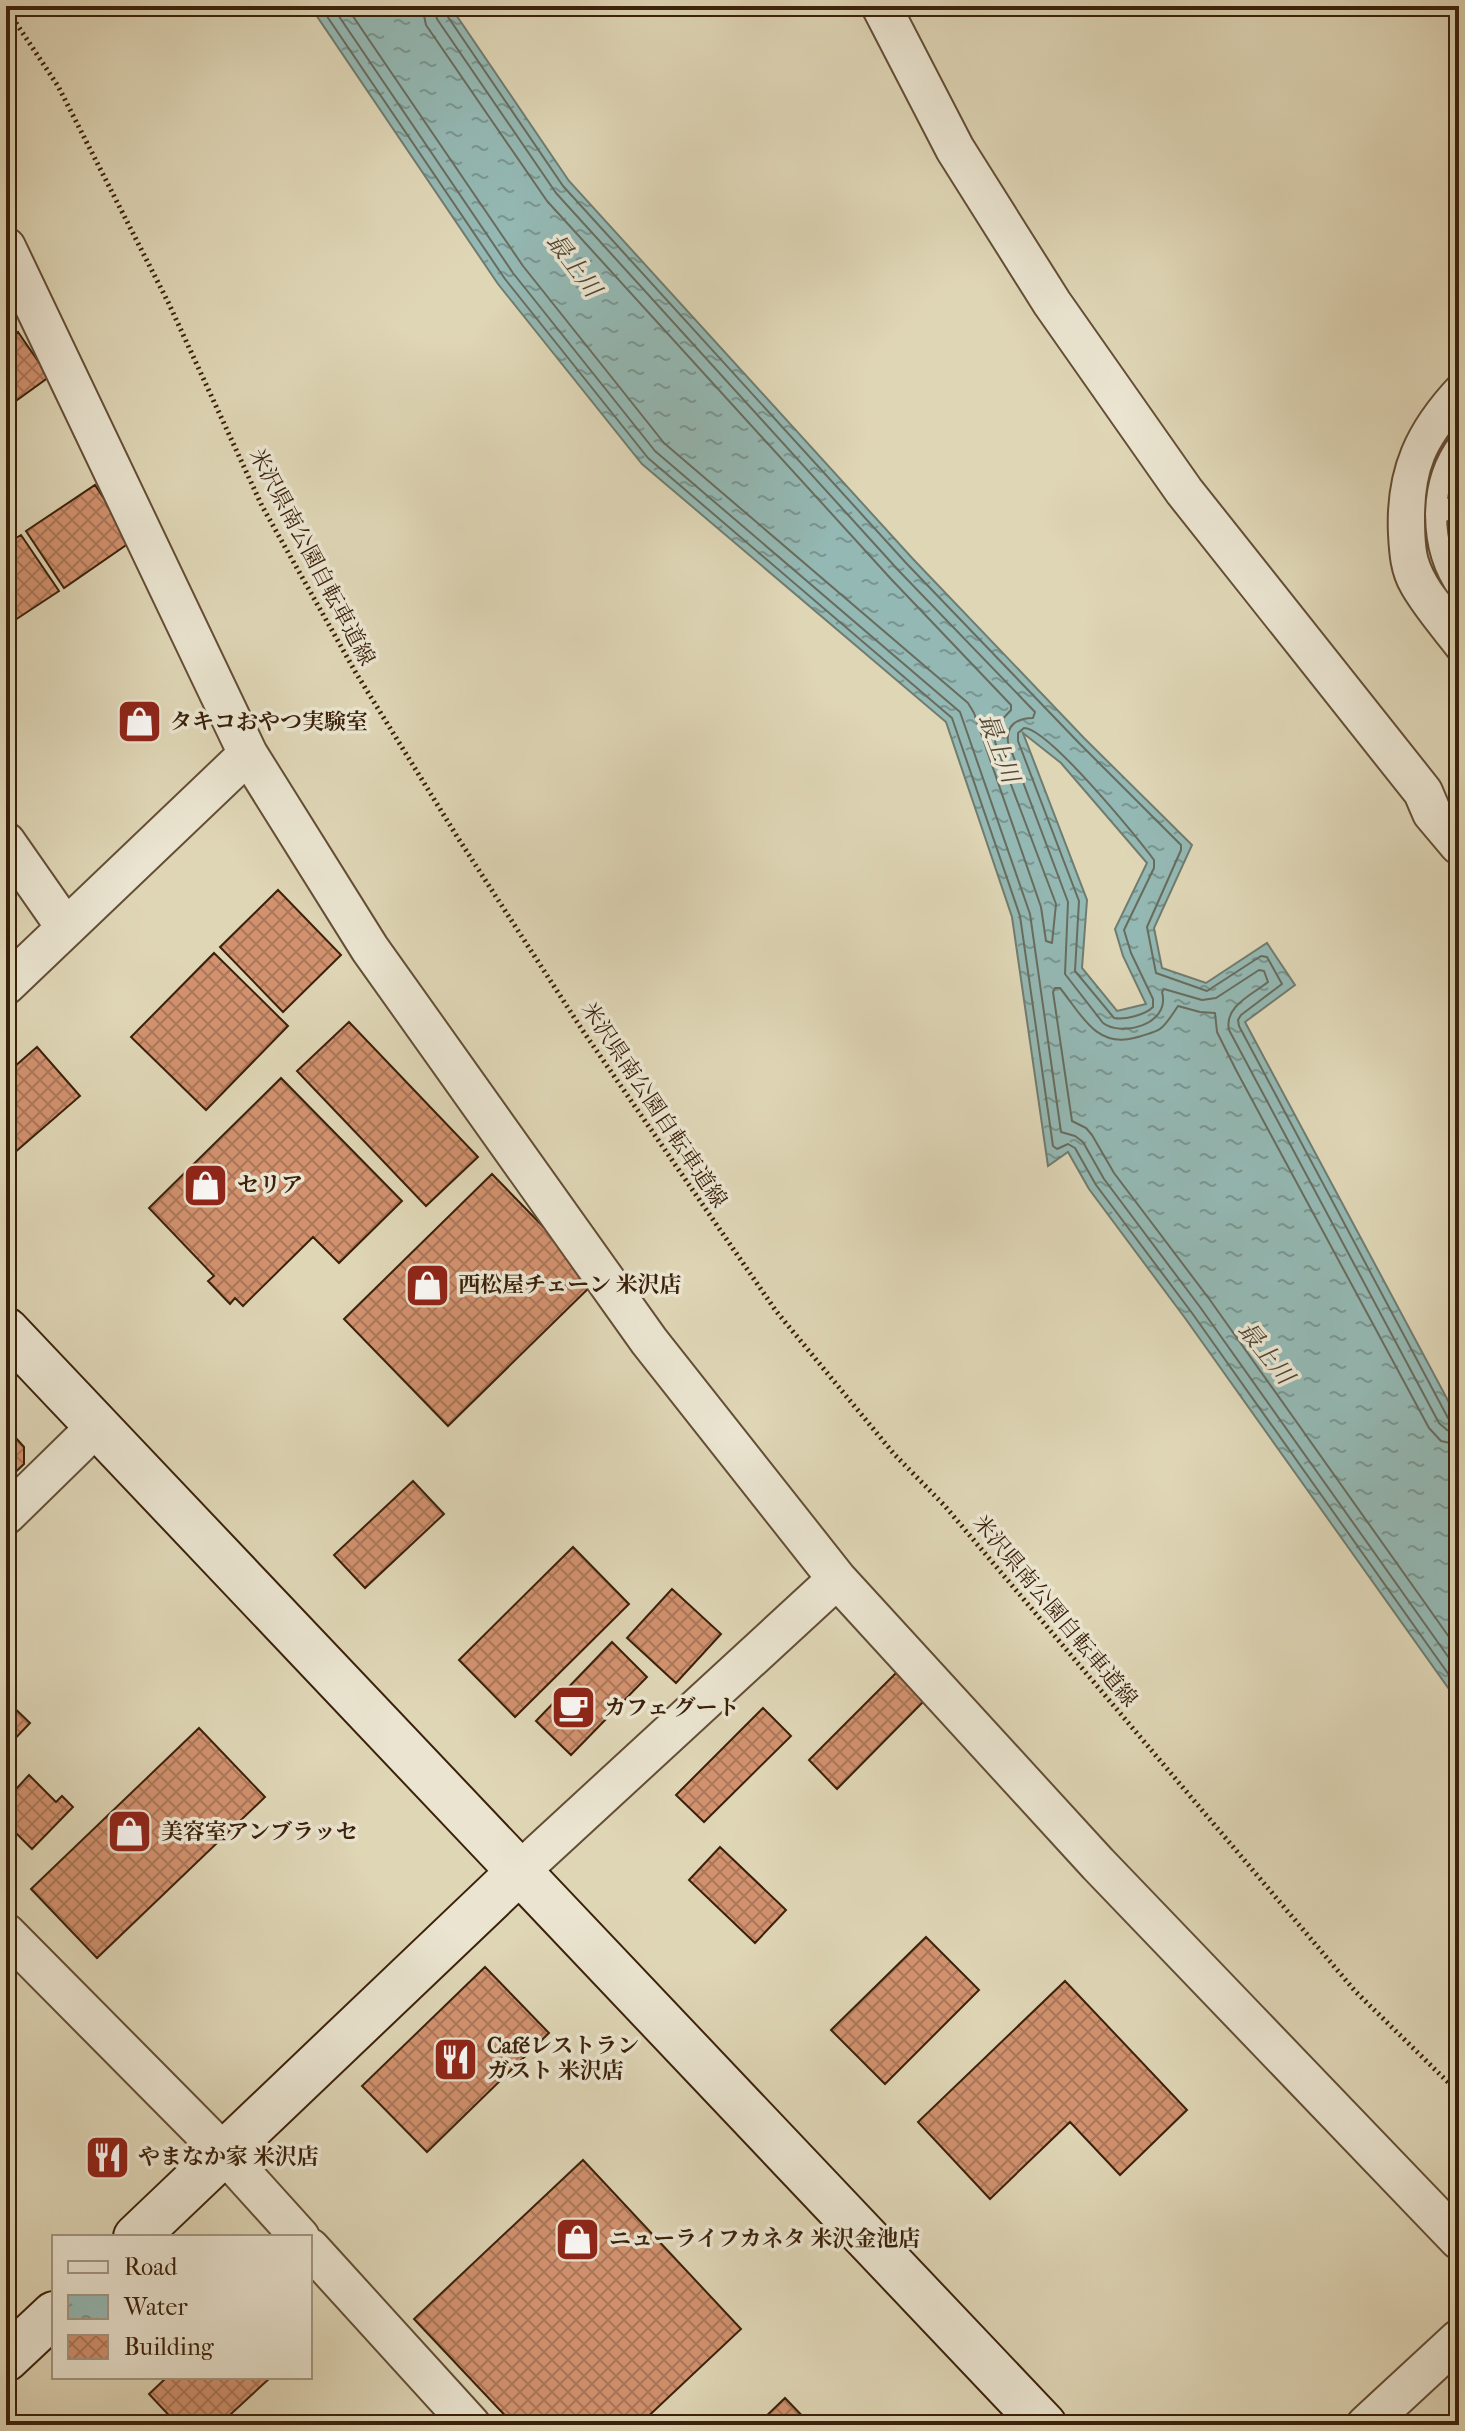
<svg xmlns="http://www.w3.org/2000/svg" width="1465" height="2431" font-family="'IM FELL French Canon','Noto Serif JP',serif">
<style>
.water{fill:url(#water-ripples);stroke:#707c6f;stroke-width:2;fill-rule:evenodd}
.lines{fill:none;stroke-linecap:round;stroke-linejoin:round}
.shore{stroke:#686c5e;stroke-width:2}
.building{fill:url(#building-cross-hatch);stroke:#3b210a;stroke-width:2}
.lane-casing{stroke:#644e35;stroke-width:24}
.street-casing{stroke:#644e35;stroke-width:42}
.secondary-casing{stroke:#3b210a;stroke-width:48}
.path{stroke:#3b210a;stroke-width:5;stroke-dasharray:2 4;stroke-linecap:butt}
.lane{stroke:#eae4d0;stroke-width:20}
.street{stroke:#eae4d0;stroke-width:38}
.secondary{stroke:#eae4d0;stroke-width:44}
.labels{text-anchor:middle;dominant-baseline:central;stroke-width:7;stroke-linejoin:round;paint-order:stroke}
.street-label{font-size:22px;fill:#3b210a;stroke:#eae4d0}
.poi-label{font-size:22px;font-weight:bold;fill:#3b210a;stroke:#eae4d0;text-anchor:start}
.water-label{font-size:24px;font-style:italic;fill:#514734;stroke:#eae4d0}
</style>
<defs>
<pattern id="water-ripples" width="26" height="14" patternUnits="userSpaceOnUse" patternTransform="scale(2)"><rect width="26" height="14" fill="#94b8b3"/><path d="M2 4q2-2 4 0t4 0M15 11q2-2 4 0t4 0" fill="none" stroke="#7a9590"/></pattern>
<pattern id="building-cross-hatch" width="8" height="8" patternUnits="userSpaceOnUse" patternTransform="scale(2)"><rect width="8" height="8" fill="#d2926f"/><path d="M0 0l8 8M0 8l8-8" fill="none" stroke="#ac7759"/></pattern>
</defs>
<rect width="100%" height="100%" fill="#dfd6b6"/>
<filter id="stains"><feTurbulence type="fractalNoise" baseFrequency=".0025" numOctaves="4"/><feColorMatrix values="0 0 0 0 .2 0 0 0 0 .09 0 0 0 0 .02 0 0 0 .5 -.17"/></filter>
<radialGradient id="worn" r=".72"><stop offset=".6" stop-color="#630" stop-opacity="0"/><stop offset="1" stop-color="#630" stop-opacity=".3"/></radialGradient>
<path class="water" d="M310 6H450L569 181 913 559 1084 738 1192 845 1154 928 1162 968 1206 983 1267 943 1295 985 1245 1022 1459 1421V1703L1185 1318 1089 1189 1068 1152 1048 1166 1012 917 946 722 642 464 498 284ZM1023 733 1061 763 1147 863 1115 929 1123 956 1146 1004 1117 1011 1082 968 1087 900Z"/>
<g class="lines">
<path class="shore" d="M320 6 505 279 648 458 952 718 1020 916 1053 1146 1057 1149 1068 1144 1075 1148 1096 1185 1192 1313 1459 1689
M332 6 513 273 655 451 960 712 1030 914 1061 1132 1075 1136 1083 1142 1104 1179 1200 1307 1459 1672
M346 6 523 266 664 443 968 703 974 713 1041 907 1046 941 1052 943 1056 904 995 742 998 724 1011 710V705L891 579 547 201 426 25 422 6
M434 6 437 19 556 193 899 571 1035 712 1033 718C1017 718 1006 725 1008 742L1068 902 1065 974 1103 1023C1121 1037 1171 1025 1162 992L1164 989 1202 1000 1216 998 1259 970 1264 971 1268 982C1252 995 1224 1006 1229 1030L1439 1423 1447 1430 1459 1433
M444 6 446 14 563 186 907 564 1079 743 1181 845V850L1147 927 1156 973 1207 991 1261 956 1267 957 1282 984 1241 1015 1238 1020 1239 1026 1448 1418 1453 1422 1459 1423
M1024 728C1048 728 1137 837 1154 860V868L1124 930 1131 953 1153 999V1007C1145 1015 1125 1020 1114 1018L1075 971 1079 901 1018 741V733Z
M1459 1445 1441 1441 1429 1428 1236 1070 1217 1032 1215 1013 1200 1012 1178 1006C1162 1030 1164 1030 1134 1038 1096 1048 1081 1014 1060 988H1055L1053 992 1072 1121 1086 1128 1092 1135 1114 1173 1210 1300 1459 1651"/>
</g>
<path class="building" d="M18 332 49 377 6 408V340Z
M95 485 132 541 64 588 26 531Z
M21 535 59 591 6 626V544Z
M278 890 341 955 283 1012 220 947Z
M214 953 288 1026 206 1110 131 1037Z
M349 1022 478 1157 426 1206 297 1071Z
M37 1047 80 1096 6 1160V1074Z
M281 1078 402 1201 339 1263 313 1237 243 1306 235 1298 230 1304 208 1281 214 1276 149 1208Z
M492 1174 596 1281 448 1426 344 1319Z
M6 1427 24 1447V1464L6 1481Z
M413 1481 444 1514 365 1588 334 1555Z
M573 1547 629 1604 515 1717 459 1660Z
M672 1589 721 1634 676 1683 627 1638Z
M612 1642 647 1677 571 1755 536 1721Z
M896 1673 924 1701 837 1789 809 1760Z
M6 1700 30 1723 6 1748Z
M763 1708 791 1736 704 1822 676 1795Z
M199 1728 265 1797 97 1958 31 1889Z
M29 1775 56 1802 62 1796 73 1807 32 1849 9 1826 6 1828V1800Z
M720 1847 786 1910 755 1943 689 1880Z
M926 1937 979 1990 885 2084 831 2030Z
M485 1967 549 2033 427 2152 362 2086Z
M1065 1981 1187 2110 1120 2175 1070 2122 990 2199 918 2122Z
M583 2160 741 2329 639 2425H514L414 2319Z
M167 2377H271L219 2425H178L149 2394Z
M785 2398 811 2425H757Z"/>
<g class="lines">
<defs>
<path id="lane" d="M1459 383C1416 428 1396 471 1399 534 1400 553 1401 571 1411 588 1424 611 1443 632 1459 653
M1459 405C1426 441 1414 468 1414 518 1414 531 1414 548 1418 561 1425 585 1444 605 1459 624
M1459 443C1428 484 1429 548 1459 590
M1436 514 1459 505"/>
<path id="street" d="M881 6 955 149 1052 303 1184 491 1423 792 1432 813 1459 845
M6 247 248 754 370 949 649 1341 837 1579 1098 1864 1459 2240
M6 842 66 928
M6 985 248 754
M6 1515 97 1426
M520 1871 837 1579
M6 1933 224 2153 300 2237
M310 2248 471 2425
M1366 2425 1459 2339"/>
<path id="secondary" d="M6 1330 1044 2425
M136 2237 520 1871
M6 2359 54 2314"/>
</defs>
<use href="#lane" class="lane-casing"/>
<use href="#street" class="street-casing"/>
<use href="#secondary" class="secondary-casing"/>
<path class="path" d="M6 8 58 86 169 304 262 506 356 673 458 838 583 1031 776 1311 894 1454 944 1505 1355 1991 1459 2093"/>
<use href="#lane" class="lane"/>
<use href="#street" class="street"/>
<use href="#secondary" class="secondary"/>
</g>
<defs>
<symbol id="shop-square" viewBox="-11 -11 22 22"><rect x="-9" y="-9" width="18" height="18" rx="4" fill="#8f2418" stroke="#eae4d0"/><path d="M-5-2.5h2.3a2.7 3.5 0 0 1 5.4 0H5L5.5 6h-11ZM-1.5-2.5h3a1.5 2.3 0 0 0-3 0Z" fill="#fff"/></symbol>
<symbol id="cafe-square" viewBox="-11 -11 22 22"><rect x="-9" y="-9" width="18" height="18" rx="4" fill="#8f2418" stroke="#eae4d0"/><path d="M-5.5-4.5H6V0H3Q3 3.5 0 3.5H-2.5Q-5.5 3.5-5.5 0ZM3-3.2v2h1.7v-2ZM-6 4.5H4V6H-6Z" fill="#fff"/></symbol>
<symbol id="restaurant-square" viewBox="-11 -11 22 22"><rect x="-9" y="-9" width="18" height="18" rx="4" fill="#8f2418" stroke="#eae4d0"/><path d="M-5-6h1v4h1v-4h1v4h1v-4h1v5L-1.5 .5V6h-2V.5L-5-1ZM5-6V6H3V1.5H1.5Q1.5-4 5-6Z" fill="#fff"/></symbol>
</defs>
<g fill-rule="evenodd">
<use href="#shop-square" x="114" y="696" width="51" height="51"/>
<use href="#shop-square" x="180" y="1160" width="51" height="51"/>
<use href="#shop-square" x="402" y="1260" width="51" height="51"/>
<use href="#cafe-square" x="548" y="1682" width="51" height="51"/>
<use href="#shop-square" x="104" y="1806" width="51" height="51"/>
<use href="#restaurant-square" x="430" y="2034" width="51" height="51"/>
<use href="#restaurant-square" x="82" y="2132" width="51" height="51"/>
<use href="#shop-square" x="552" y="2214" width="51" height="51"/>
</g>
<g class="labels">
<g class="street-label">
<text transform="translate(312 557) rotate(62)">米沢県南公園自転車道線</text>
<text transform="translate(654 1105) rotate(56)">米沢県南公園自転車道線</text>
<text transform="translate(1055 1611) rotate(50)">米沢県南公園自転車道線</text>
</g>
<g class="poi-label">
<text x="170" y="722">タキコおやつ実験室</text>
<text x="237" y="1185">セリア</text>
<text x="458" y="1285">西松屋チェーン 米沢店</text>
<text x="604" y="1708">カフェ グート</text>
<text x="161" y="1832">美容室アンブラッセ</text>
<text x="487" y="2046">Caféレストラン<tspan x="487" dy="25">ガスト 米沢店</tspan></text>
<text x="138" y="2157">やまなか家 米沢店</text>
<text x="609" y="2239">ニューライフカネタ 米沢金池店</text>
</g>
<g class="water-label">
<text transform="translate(574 265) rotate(53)">最上川</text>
<text transform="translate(999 748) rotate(69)">最上川</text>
<text transform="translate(1266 1353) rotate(51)">最上川</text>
</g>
</g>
<rect width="1465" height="2431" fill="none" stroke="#dfd6b6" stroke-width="32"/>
<rect x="8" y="8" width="1449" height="2415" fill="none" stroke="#3b210a" stroke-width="4"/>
<rect x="16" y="16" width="1433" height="2399" fill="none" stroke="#3b210a" stroke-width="2"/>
<rect x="52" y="2235" width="260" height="144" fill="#eae4d0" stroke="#a49681" stroke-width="2"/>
<rect x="68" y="2261" width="40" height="12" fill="#eae4d0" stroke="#a49681" stroke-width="2"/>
<text x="124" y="2275" font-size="24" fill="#3b210a">Road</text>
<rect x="68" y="2295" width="40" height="24" fill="url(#water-ripples)" stroke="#a49681" stroke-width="2"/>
<text x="124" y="2315" font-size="24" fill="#3b210a">Water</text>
<rect x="68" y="2335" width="40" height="24" fill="url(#building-cross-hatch)" stroke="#a49681" stroke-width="2"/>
<text x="124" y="2355" font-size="24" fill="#3b210a">Building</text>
<rect width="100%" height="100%" filter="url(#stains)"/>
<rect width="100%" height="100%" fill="url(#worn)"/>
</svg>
